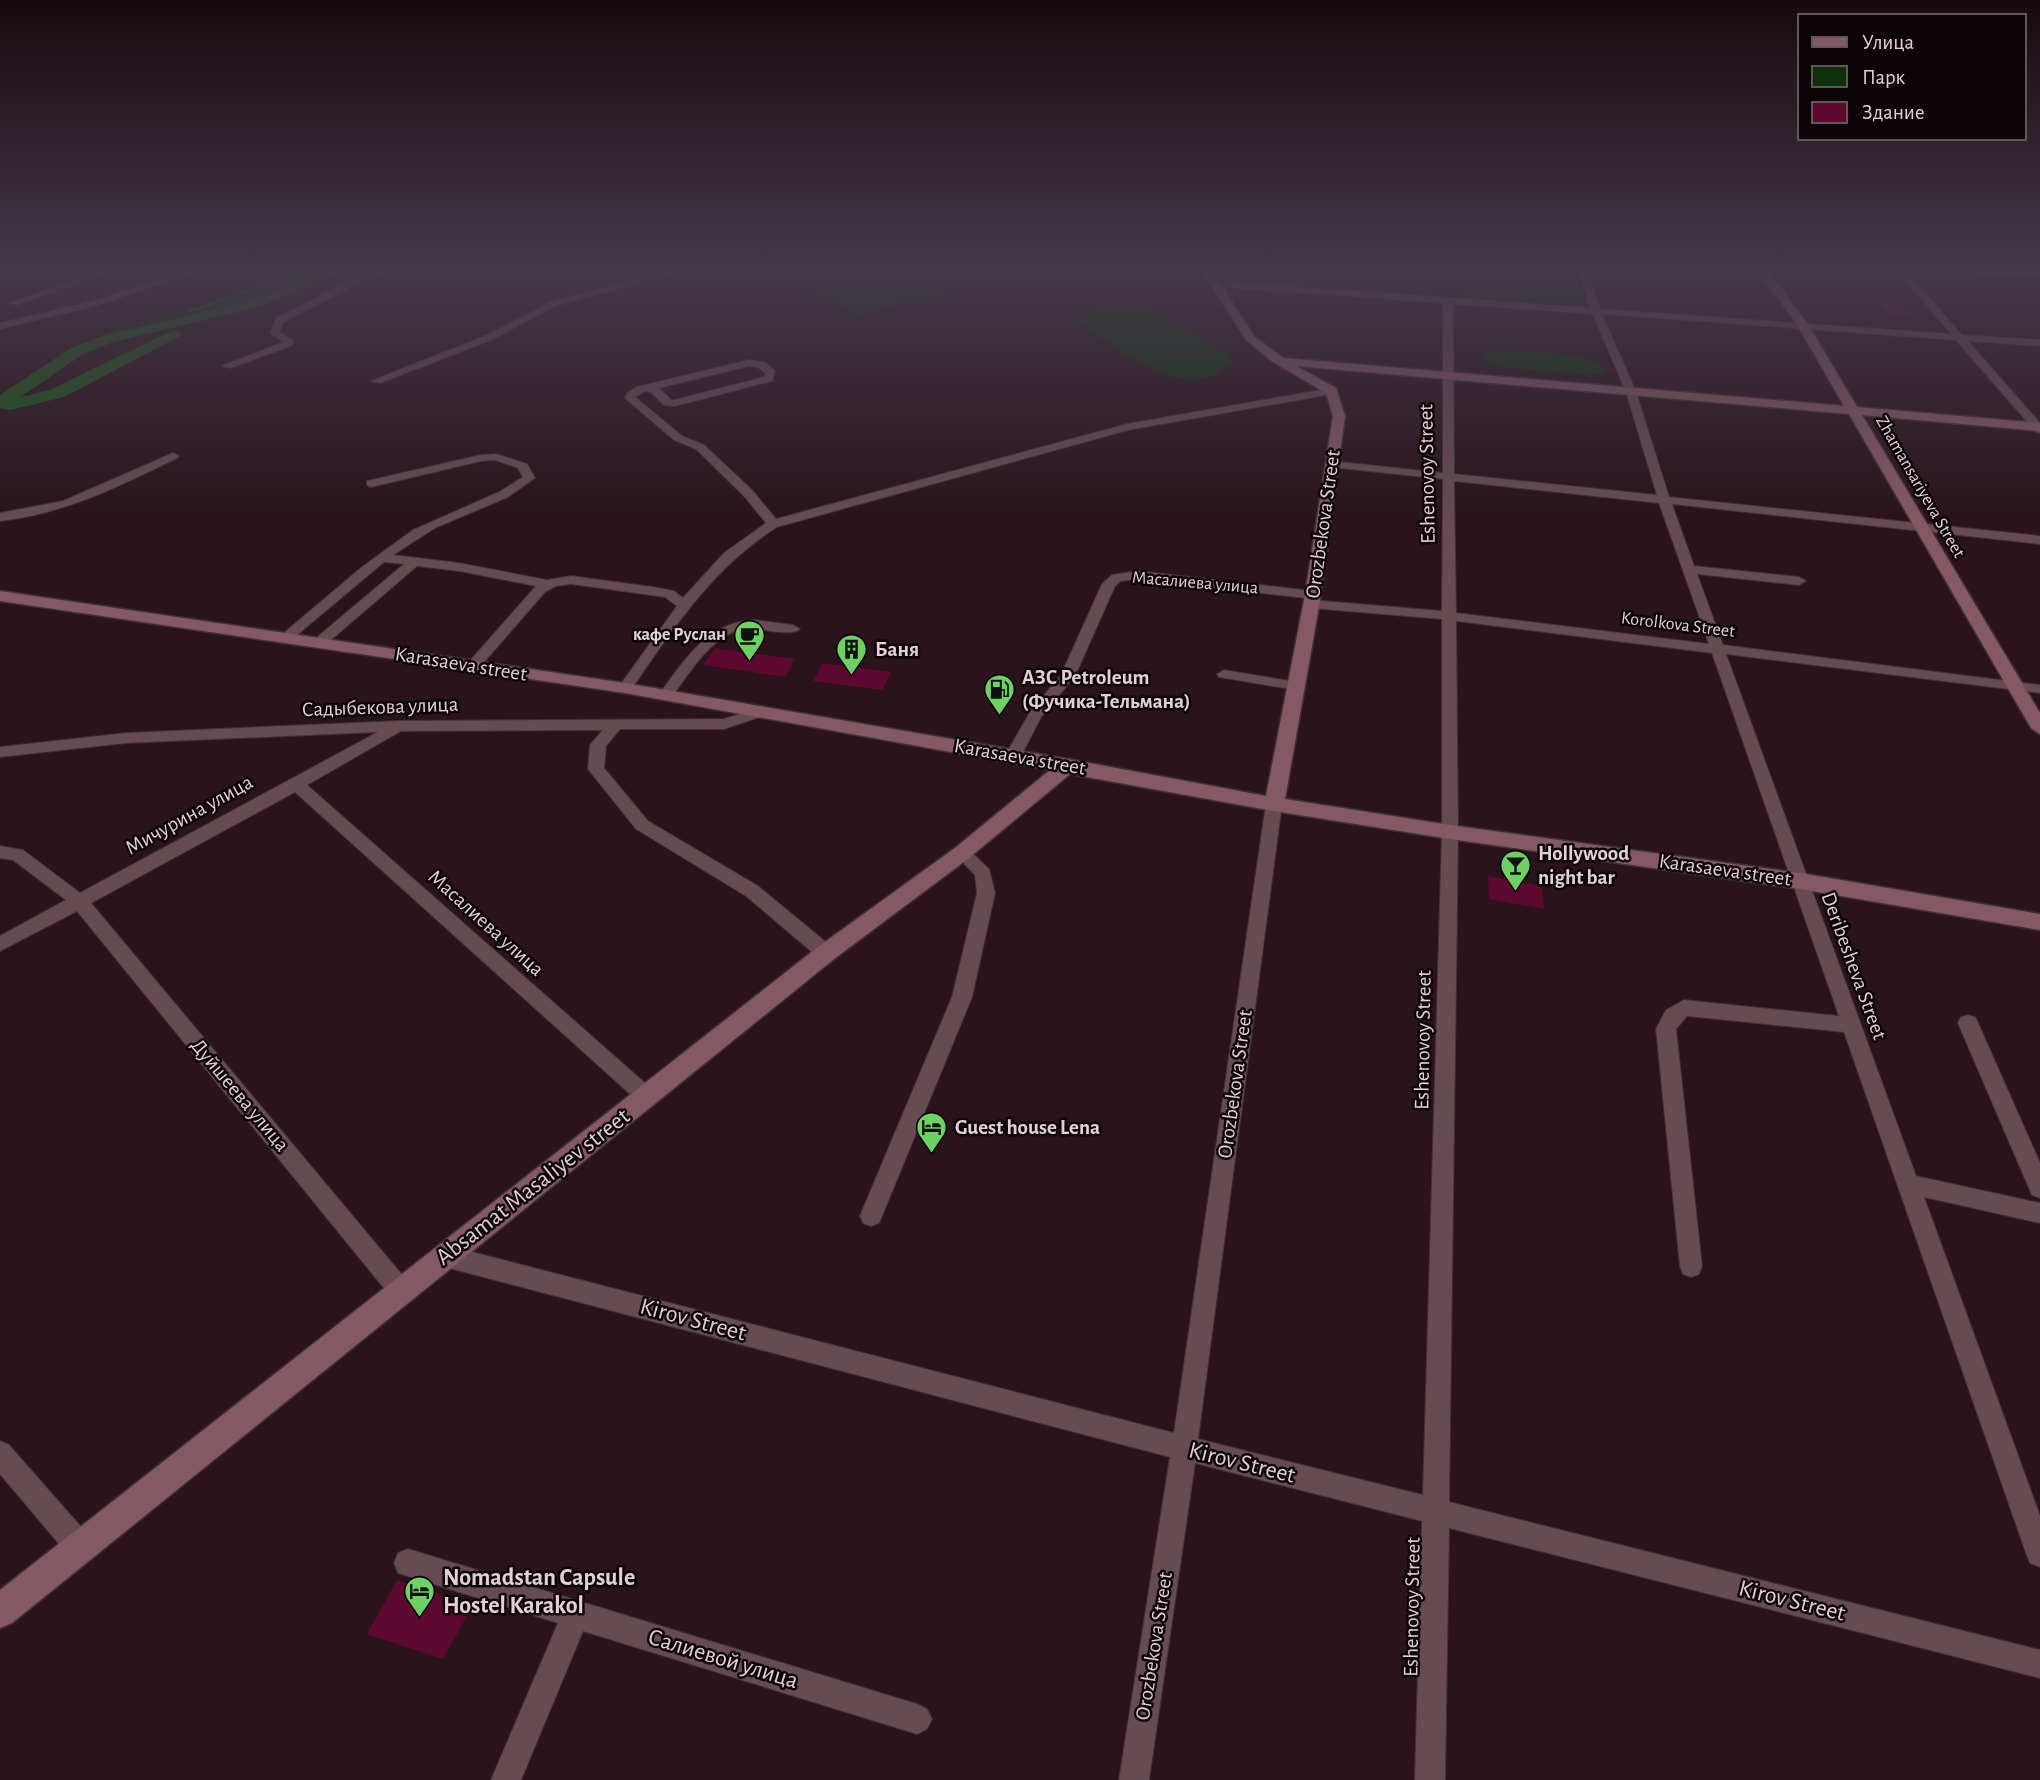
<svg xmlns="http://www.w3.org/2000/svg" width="2040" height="1780" font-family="'Alegreya Sans',sans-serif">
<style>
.green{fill:#0d320b}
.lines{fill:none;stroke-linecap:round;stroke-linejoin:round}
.stream{stroke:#195815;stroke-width:2.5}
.river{fill:#195815;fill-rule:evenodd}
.building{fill:#5d082e}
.street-casing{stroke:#3f3033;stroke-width:2}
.secondary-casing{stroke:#3f3033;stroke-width:3}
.street{fill:#664b53;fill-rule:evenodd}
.secondary{fill:#845865;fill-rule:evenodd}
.labels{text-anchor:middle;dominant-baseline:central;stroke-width:5;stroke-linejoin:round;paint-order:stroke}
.far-street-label{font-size:18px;fill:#e1d1d5;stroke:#0c0406}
.far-poi-label{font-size:18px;font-weight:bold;fill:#e1d1d5;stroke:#0c0406;text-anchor:end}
.street-label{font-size:21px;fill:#e1d1d5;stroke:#0c0406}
.poi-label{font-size:21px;font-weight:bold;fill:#e1d1d5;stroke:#0c0406;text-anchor:start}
.near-street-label{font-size:24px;fill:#e1d1d5;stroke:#0c0406}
.near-poi-label{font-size:24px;font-weight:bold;fill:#e1d1d5;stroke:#0c0406;text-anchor:start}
</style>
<rect width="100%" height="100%" fill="#2a131a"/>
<path class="green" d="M287 269H333L232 307 106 337 102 333 212 302Z
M785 269H1026L1020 271 1047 288 983 281 857 315 779 275Z
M1235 269H1573L1584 304 1455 292 1255 283Z
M1111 304 1149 309 1231 355 1232 364C1185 406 1124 352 1082 327L1076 320 1094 308Z
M1501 350C1531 353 1581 351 1605 368L1602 374 1587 375 1501 367 1490 364 1482 357 1486 352Z"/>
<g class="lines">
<path class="stream" d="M189 311C211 306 230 296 251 289 273 283 293 278 314 269"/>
<path class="river" d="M333 269H352L255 308 113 342 83 354 19 398 52 389 169 332 174 330 182 335 64 397 10 410 0 408V395L71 348 103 336 245 302Z"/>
</g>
<path class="building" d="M1879 301 1900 302 1911 317 1890 316Z
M715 648 795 659 785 677 703 665Z
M823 663 891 672 882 690 813 681Z
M1488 876 1542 886 1544 909 1489 899Z
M397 1580 473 1605 443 1659 367 1634Z"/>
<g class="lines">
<defs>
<path id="street" d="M108 269H120L17 305 9 303Z
M191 269H203L99 305 0 329V323L93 301Z
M387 269H399L361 282 283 322 280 332 293 341V345L231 368 222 366 283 342 270 333 276 318 355 278Z
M676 269H689L558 305 491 340 380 383 371 381 485 336 552 301Z
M1579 269H1587L1600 309 1951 334 1896 269H1904L1962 335 2040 340V346L1968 341 2040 423V433L2036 432 1956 340 1602 314 1636 392 1669 497 2040 536V544L1672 504 1694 566 1799 577 1806 581 1799 585 1697 574 1723 645 2040 685V693L1726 654 1916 1176 2040 1203V1223L1924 1197 2040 1516V1567L2030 1563 2026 1553 1844 1032 1687 1016 1676 1029 1702 1266 1699 1274 1691 1277 1683 1274 1680 1266 1656 1029 1666 1010 1684 1000 1839 1016 1712 653 1456 621 1458 832 1449 1502 2040 1650V1678L1449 1528 1445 1780H1415L1422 1521 1195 1463 1149 1780H1119L1170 1457 445 1267 437 1264 434 1256 437 1248 445 1245 1174 1433 1266 804 1274 798 1282 804 1198 1439 1423 1495 1442 832V619L1311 608 1304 604 1311 600 1442 611 1443 479 1331 467 1325 464 1331 461 1443 473V303L1219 287 1215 284 1219 281 1590 308ZM1453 304 1593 314 1626 392 1657 495 1454 474ZM1454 481 1659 503 1709 644 1456 613Z
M1962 269 2040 271V277L1966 272Z
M749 360 765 362 775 371 772 381 675 406 664 405 651 392 645 391 635 397 682 436 704 445 752 490 776 519 1127 424 1332 388 1337 391 1332 394 1128 430 777 527C712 568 673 629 630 691L625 692 618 688 677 606 665 597 571 584 556 586 545 592 478 669 473 670 466 666 468 663 536 586 459 571 417 566 325 645H315V639L404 564 384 562 291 640H281L279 637 362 567 413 530 499 492 523 477 518 468 495 460 481 461 371 487 367 485V481L481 455 496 454 527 464 535 478 508 497 435 528 393 555 459 563 547 580 571 576 653 587 674 591 683 598 724 553 766 523 744 496 696 449 674 440 625 398 627 393 637 387ZM749 366 758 367 766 374 764 377 675 400H671L659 388Z
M173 453 179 456 177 458C120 486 64 514 0 521V513L63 501Z
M1137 571 1313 591 1320 595 1313 599 1137 579 1121 581 1115 586 1075 676 1041 717 1019 760H1007L1005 756 1030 712 1061 675 1102 584 1112 575Z
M755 620 793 625 800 629C789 639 754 624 736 631 707 642 689 674 671 698H661L659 695 661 692C685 659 709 621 755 620Z
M1224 670 1296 682 1303 686 1296 690 1219 677 1217 674Z
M761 707 766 709 768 712 766 715 724 729H620L606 746 604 768 648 821 758 886 833 948 835 953 833 958H819L746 896 636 829 588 769 590 745 603 730 401 731 307 785 654 1091 657 1097 654 1103 647 1106 640 1103 295 792 91 903 408 1282 412 1290 408 1298 400 1301 392 1298 77 911 0 951V936L66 900 13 860 0 858V846L23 850 80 893 378 732 126 743 0 757V747L126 733 398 721 724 719Z
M962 847 968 849 989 869 995 893 972 997 882 1216 879 1223 871 1226 863 1223 860 1216 952 997 977 893 975 875 954 853Z
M1968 1015 1975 1017 1978 1023 2040 1163V1198L2032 1195 1958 1023 1961 1017Z
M0 1441 9 1445 90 1537 93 1547 90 1557 80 1560 70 1557 0 1474Z
M408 1549 917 1704 927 1709 932 1719 927 1729 917 1734 583 1631 521 1780H491L558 1623 398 1573 394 1563 398 1553Z"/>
<path id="secondary" d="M1201 269H1211L1254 336 1283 358 1844 406 1798 326 1757 269H1767L1809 326 1857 407 2040 423V431L1862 415 2040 713V734L2031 728 1849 414 1296 366 1336 388 1345 416 1321 595 1285 799 1450 825 1800 873 2040 914V930L1800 889 1450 839 1274 811 1070 774 969 858 834 959 12 1623 0 1628V1590L818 947 955 848 1050 770 625 693 0 601V591L625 683 1068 759 1266 796 1305 595 1333 416 1326 393 1273 362 1246 340Z"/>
</defs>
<use href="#street" class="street-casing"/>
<use href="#secondary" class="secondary-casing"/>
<use href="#street" class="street"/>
<use href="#secondary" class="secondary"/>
</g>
<linearGradient id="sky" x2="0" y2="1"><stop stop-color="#170a0e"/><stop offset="0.52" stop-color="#443949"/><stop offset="1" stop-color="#443949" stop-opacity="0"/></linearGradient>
<rect width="2040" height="518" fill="url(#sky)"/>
<defs>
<symbol id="cafe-pin" viewBox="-11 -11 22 30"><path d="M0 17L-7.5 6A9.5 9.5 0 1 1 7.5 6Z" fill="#6cd362" stroke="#0c0406"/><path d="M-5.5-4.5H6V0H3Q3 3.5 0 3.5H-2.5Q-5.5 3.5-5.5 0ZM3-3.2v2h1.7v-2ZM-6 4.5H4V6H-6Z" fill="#111"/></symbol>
<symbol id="building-pin" viewBox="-11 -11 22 30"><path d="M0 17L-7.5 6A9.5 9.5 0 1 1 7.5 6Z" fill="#6cd362" stroke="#0c0406"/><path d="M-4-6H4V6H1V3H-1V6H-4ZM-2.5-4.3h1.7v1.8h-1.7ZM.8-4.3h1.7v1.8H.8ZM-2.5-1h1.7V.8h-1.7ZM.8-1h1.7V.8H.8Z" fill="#111"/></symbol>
<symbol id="fuel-pin" viewBox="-11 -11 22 30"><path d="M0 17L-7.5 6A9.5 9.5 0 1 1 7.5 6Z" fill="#6cd362" stroke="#0c0406"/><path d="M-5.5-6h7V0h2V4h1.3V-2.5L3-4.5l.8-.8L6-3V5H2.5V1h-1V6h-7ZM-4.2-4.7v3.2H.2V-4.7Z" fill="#111"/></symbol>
<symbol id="bar-pin" viewBox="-11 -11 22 30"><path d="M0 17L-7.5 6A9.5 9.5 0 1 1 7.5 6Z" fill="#6cd362" stroke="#0c0406"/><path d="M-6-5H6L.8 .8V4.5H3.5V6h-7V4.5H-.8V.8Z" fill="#111"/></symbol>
<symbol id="hotel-pin" viewBox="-11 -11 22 30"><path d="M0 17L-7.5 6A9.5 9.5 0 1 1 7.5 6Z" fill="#6cd362" stroke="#0c0406"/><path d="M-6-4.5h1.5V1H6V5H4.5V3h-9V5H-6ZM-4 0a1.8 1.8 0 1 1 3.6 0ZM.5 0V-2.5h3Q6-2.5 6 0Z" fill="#111"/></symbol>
</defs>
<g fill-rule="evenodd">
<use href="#cafe-pin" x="732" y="618" width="35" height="47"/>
<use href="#building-pin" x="834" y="632" width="35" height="47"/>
<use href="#fuel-pin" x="982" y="672" width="35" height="47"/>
<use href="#bar-pin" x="1498" y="848" width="35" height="47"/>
<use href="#hotel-pin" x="914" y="1110" width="35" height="47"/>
<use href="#hotel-pin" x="402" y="1574" width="35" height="47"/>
</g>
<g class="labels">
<g class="far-street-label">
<text transform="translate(1920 487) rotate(60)">Zhamansariyeva Street</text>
<text transform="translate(1195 583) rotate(5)">Масалиева улица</text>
<text transform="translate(1678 625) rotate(7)">Korolkova Street</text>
</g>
<g class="far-poi-label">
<text x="726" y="635">кафе Руслан</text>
</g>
<g class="street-label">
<text transform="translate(1427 474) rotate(-91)">Eshenovoy Street</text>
<text transform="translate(1323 524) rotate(-82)">Orozbekova Street</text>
<text transform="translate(461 664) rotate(9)">Karasaeva street</text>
<text transform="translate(380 707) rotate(-2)">Садыбекова улица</text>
<text transform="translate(1020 757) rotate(10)">Karasaeva street</text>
<text transform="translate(189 815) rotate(-29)">Мичурина улица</text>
<text transform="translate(1725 870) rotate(8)">Karasaeva street</text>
<text transform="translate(486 923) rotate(42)">Масалиева улица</text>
<text transform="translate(1854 966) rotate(70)">Deribesheva Street</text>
<text transform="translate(1423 1040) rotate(-89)">Eshenovoy Street</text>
<text transform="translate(1235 1084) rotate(-82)">Orozbekova Street</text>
<text transform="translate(240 1095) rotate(50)">Дуйшеева улица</text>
<text transform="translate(1412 1607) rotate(-89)">Eshenovoy Street</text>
<text transform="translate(1154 1646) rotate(-81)">Orozbekova Street</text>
</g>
<g class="poi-label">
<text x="875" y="649">Баня</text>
<text x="1022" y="677">АЗС Petroleum<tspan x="1022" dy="24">(Фучика-Тельмана)</tspan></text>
<text x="1538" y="853">Hollywood<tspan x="1538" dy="24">night bar</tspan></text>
<text x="955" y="1127">Guest house Lena</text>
</g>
<g class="near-street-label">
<text transform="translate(533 1187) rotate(-38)">Absamat Masaliyev street</text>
<text transform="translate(693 1320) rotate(15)">Kirov Street</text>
<text transform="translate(1242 1463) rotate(14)">Kirov Street</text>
<text transform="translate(1792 1601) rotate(14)">Kirov Street</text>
<text transform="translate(723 1659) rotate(17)">Салиевой улица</text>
</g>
<g class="near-poi-label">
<text x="443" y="1578">Nomadstan Capsule<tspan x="443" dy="28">Hostel Karakol</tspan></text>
</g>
</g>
<rect x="1798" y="14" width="228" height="126" fill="#0c0406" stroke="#615659" stroke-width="2"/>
<rect x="1812" y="37" width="35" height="10" fill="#845865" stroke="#615659" stroke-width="2"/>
<text x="1862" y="49" font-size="21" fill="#e1d1d5">Улица</text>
<rect x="1812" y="66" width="35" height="21" fill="#0d320b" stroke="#615659" stroke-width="2"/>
<text x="1862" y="84" font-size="21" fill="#e1d1d5">Парк</text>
<rect x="1812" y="102" width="35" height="21" fill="#5d082e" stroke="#615659" stroke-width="2"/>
<text x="1862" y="119" font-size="21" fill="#e1d1d5">Здание</text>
</svg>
